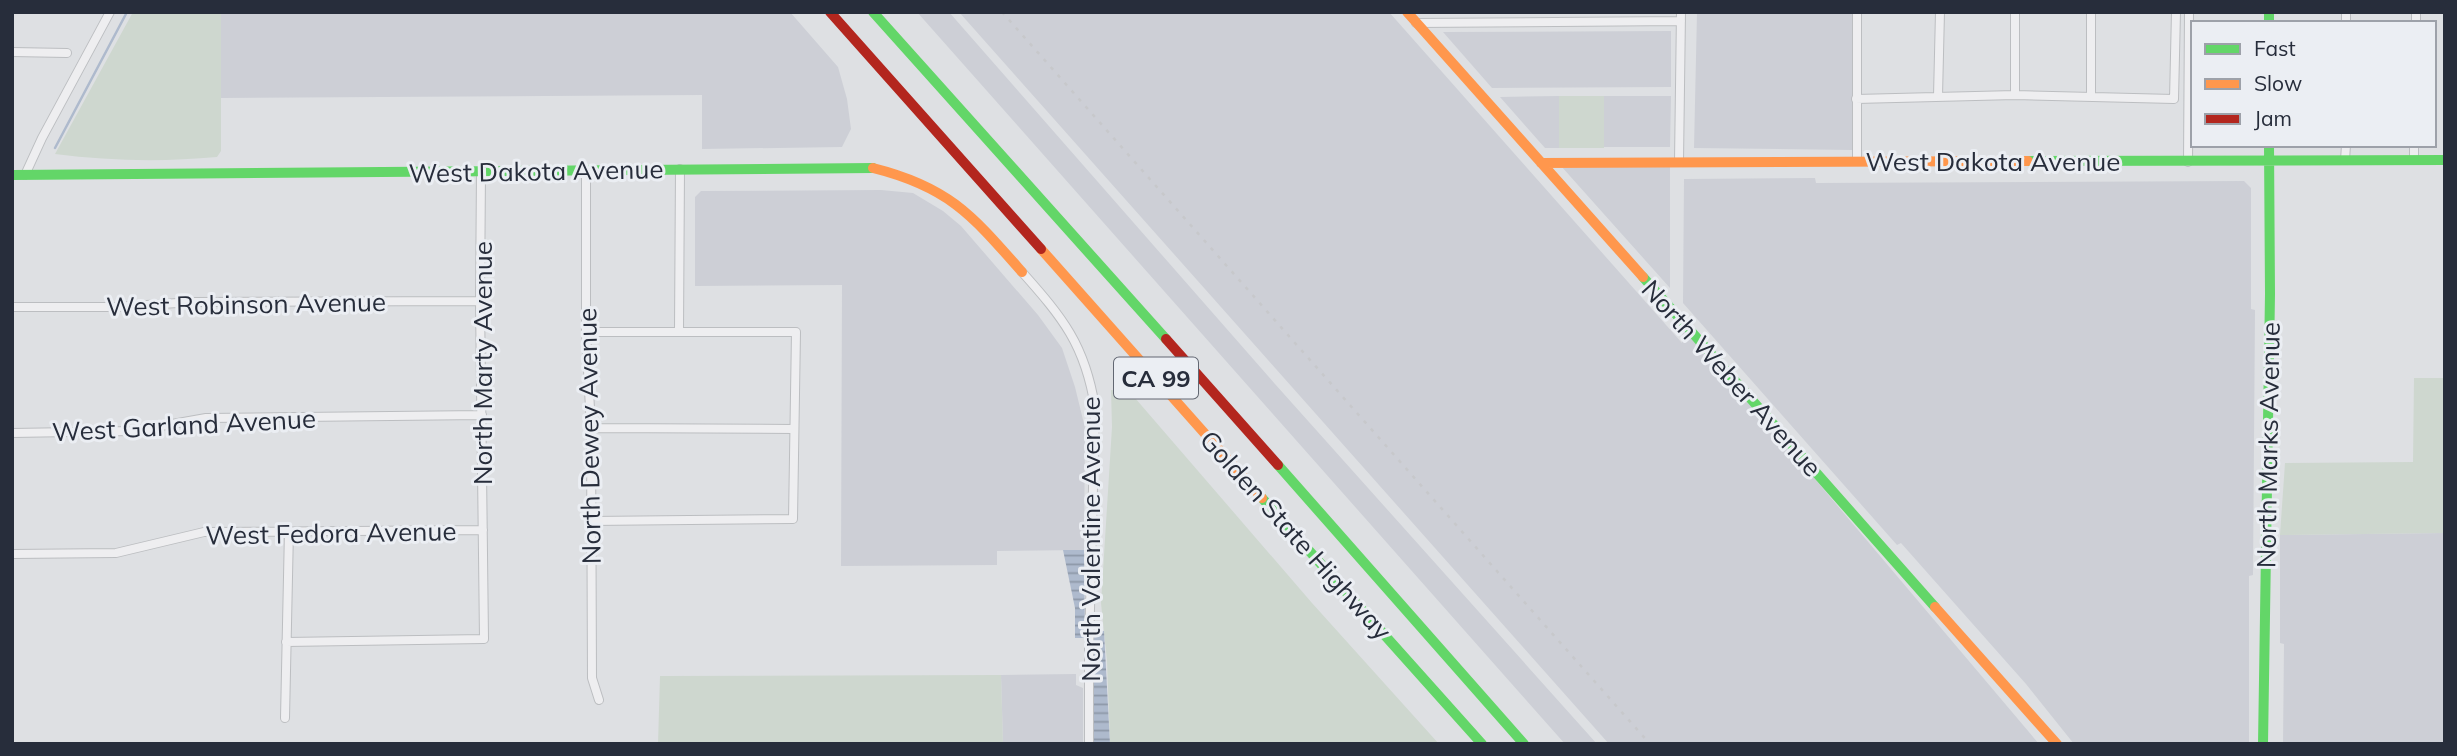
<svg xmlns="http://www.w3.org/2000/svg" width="2457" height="756" font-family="Mulish,sans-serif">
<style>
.built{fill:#cdcfd6}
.green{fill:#ced7cf}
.water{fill:url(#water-rules)}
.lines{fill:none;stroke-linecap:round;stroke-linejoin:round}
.stream{stroke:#aebacd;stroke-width:2.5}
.street-casing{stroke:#bcbec1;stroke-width:10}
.street{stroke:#eeeef0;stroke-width:8}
.fast{stroke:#63d668;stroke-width:10}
.slow{stroke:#ff974d;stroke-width:10}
.jam{stroke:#b3261e;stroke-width:10}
.rail{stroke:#c7c8cb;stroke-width:2.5;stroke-dasharray:3.5 7;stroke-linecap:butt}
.labels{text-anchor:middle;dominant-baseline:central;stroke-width:6;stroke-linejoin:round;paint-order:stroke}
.shield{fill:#ebeef3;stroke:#626772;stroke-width:2}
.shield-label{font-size:24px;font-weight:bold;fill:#272d3b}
.street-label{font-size:26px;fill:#272d3b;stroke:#ebeef3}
</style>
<defs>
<pattern id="water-rules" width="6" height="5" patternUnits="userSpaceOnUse" patternTransform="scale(1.75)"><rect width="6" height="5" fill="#aebacd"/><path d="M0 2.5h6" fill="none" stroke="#8e98a8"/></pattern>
</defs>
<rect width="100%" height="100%" fill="#dee0e3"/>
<path class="built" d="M221 12H790L838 67 847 99 851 129 842 147 702 149V95L221 98Z
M917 12H949L1275 384 1597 744H1565Z
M959 12H1389L1682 343 1683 323 2039 744H1609Z
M1697 12H1852V150L1694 148Z
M1671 31V87L1492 88 1443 32Z
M1559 96V148H1545L1500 97Z
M1604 96H1671L1670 147H1604Z
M1670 165V288L1561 166Z
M1815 178 1816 183 2244 181 2251 188V309L2255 310 2253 575 2249 576V744H2074L2026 684 1901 543 1897 545 1683 303 1684 179Z
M881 190 913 193 943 211 961 226 1038 315 1062 348 1075 387 1085 428 1084 550 997 551V565L841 566 842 285 695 286V197L701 191Z
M2445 533V744H2283L2284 644 2280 643V535Z
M1076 674V685L1083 688V744H1003L1001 675Z"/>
<path class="green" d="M133 12H221V151L217 157C163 162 109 161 55 154Z
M1559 96H1604V148H1559Z
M2414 378H2445V533L2280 535 2285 463 2413 462Z
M1111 390 1129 391 1312 603 1439 744H1110L1107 661 1101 603 1112 427Z
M1001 675 1003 744H658L660 676Z"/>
<path class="water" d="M1063 550H1084L1085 638H1075V608Z
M1093 631H1104L1110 744H1094Z"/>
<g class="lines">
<path class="stream" d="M55 148 127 12"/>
<defs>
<path id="street" d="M2091 12V97
M1416 23 1681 21
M2346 23V12
M2416 23V12
M12 52 67 53
M2015 95V12
M1938 96 1940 12
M1856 99 2015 95 2174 99 2176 12
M1857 160V12
M2345 160 2346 145
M2414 160V145
M1679 161 1681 12
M2188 162 2189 12
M586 170V332L591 428 592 678 599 700
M25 175 42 138 110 12
M1022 272C1063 318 1085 345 1095 407L1089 649V744
M12 307H116L193 302 480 301
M679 331 680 169
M586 332H796L793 519 591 521
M591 428 794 429
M12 433 133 431 206 418 482 415
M12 554 116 553 204 532 483 530
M286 642 484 639 480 301 481 171
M285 718 289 530"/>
</defs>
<use href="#street" class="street-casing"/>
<use href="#street" class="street"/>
<path class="fast" d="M873 12 1166 339
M2269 12V23
M2028 161 2445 160
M12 175 873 168
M1643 277 1935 607
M1278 465 1524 744
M1262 498 1482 744
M2263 744 2270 294 2269 145"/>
<path class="slow" d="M1407 12 1643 277
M1541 163 2028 161
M873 168C949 187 972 215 1022 272
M1041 249 1262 498
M1935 607 2057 744"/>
<path class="jam" d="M830 12 1041 249
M1166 339 1278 465"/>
<path class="rail" d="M1002 12 1650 744"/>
</g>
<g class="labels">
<rect class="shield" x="1114" y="357.5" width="84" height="41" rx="5"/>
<g class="shield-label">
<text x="1156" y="378">CA 99</text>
</g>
<g class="street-label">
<text x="1993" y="161">West Dakota Avenue</text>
<text transform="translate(536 171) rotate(-1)">West Dakota Avenue</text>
<text transform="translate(246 304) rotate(-1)">West Robinson Avenue</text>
<text transform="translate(482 363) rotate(-90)">North Marty Avenue</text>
<text transform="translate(1732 378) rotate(48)">North Weber Avenue</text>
<text transform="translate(184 425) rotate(-3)">West Garland Avenue</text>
<text transform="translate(589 436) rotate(-91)">North Dewey Avenue</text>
<text transform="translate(2268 445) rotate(-89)">North Marks Avenue</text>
<text transform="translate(331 533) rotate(-1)">West Fedora Avenue</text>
<text transform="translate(1296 535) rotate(48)">Golden State Highway</text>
<text transform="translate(1090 539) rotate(-90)">North Valentine Avenue</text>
</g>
</g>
<rect width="2457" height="756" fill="none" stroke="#272d3b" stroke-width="28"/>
<rect x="2191" y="21" width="245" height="126" fill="#ebeef3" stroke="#9da1a9" stroke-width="2"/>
<rect x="2205" y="44" width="35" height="10" fill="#63d668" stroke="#9da1a9" stroke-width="2"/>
<text x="2254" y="56" font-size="21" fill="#272d3b">Fast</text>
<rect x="2205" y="79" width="35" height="10" fill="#ff974d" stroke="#9da1a9" stroke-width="2"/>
<text x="2254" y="91" font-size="21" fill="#272d3b">Slow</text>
<rect x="2205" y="114" width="35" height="10" fill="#b3261e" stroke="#9da1a9" stroke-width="2"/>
<text x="2254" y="126" font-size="21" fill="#272d3b">Jam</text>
</svg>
